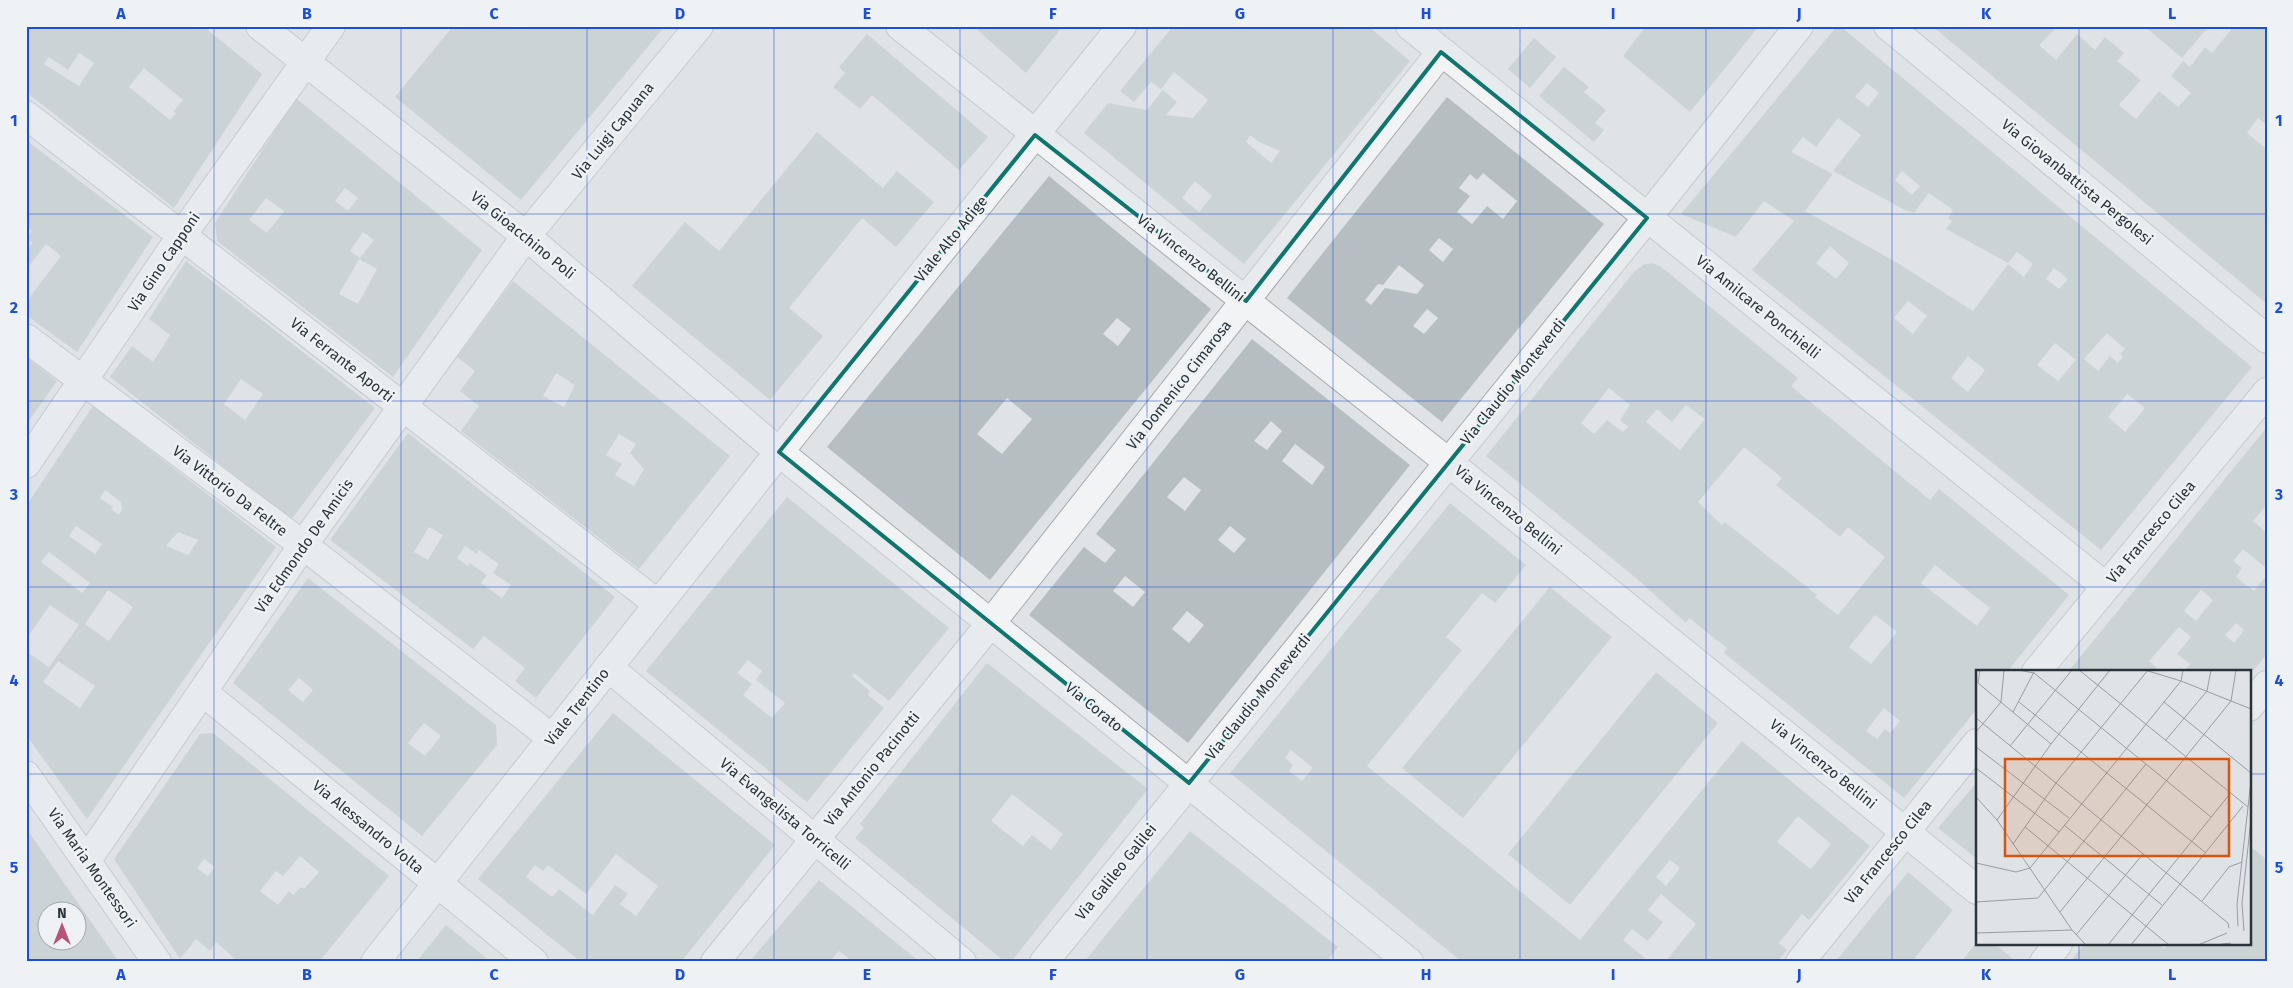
<svg xmlns="http://www.w3.org/2000/svg" width="2293" height="988" font-family="'Fira Sans',sans-serif">
<style>
.building{fill:#b7bec2;fill-rule:evenodd}
.lines{fill:none;stroke-linecap:round;stroke-linejoin:round}
.minor-casing{stroke:#a5abb0;stroke-width:30}
.tertiary-casing{stroke:#a5abb0;stroke-width:30}
.minor{stroke:#f1f3f5;stroke-width:28}
.tertiary{stroke:#f1f3f5;stroke-width:28}
.marked{fill:none;stroke:#0f766e;stroke-width:4;stroke-linejoin:round}
.grid{fill:none;stroke:#1d4ed8;stroke-width:1;stroke-opacity:0.55}
.labels{text-anchor:middle;dominant-baseline:central;stroke-width:5;stroke-linejoin:round;paint-order:stroke}
.street-label{font-size:15px;fill:#2a343c;stroke:#eef2f4}
.inset-road{fill:none;stroke:#979da2;stroke-width:1}
.view{fill:#d55511;fill-opacity:0.15;stroke:#d55511;stroke-width:2.5}
.inset-edge{fill:none;stroke:#2a343c;stroke-width:2.5}
.neatline{fill:none;stroke:#1d4ed8;stroke-width:2}
.grid-label{font-size:16px;text-anchor:middle;font-weight:bold;fill:#1d4ed8}
</style>
<rect width="100%" height="100%" fill="#dfe3e6"/>
<path class="building" d="M26 26H203L262 74 174 208 26 92ZM79 53 94 63 79 86 44 64 49 57 68 70ZM144 68 183 100 173 112 176 113 170 120 129 87Z
M453 26H665L521 200 395 97Z
M973 26H1063L1026 73Z
M1173 26H1368L1410 61 1244 264 1084 133 1108 103 1147 110 1163 90 1177 102 1166 115 1193 118 1208 100 1174 72 1161 89 1151 82 1134 102 1120 91ZM1250 135 1259 142 1280 151 1271 163 1246 142ZM1195 181 1212 196 1199 212 1182 198Z
M1646 26H1759L1690 112 1623 56Z
M1837 26H1840L2252 367 2101 550 1752 270 1794 221 1764 201 1736 237 1681 214ZM1867 83 1879 93 1868 107 1855 97ZM1838 118 1861 135 1833 171 1903 209 1914 213 1929 193 1953 210 1948 218 1952 221 1946 229 2008 263 2017 252 2033 264 2024 277 2008 264 1973 311 1896 262 1805 211 1833 174 1791 152 1803 137 1816 147ZM1902 171 1920 186 1912 195 1895 180ZM1830 246 1849 263 1836 279 1816 263ZM2054 268 2068 279 2059 289 2046 279ZM1908 301 1927 316 1913 334 1894 318ZM2107 333 2125 349 2120 354 2123 357 2118 363 2110 356 2098 371 2084 359ZM2055 343 2076 360 2058 381 2037 365ZM1968 356 1985 370 1968 392 1951 378ZM2127 394 2145 408 2125 432 2108 417Z
M1932 26H2052L2055 29 2039 45 2056 60 2077 34 2095 50 2105 37 2124 53 2117 61 2141 80 2119 105 2136 119 2159 91 2178 107 2191 93 2171 76 2183 61 2190 67 2205 47 2212 53 2234 26H2267V125L2258 118 2247 133 2267 149V304Z
M2144 26H2209L2182 58Z
M867 34 988 137 959 170 872 95 860 109 833 87 845 73 839 67Z
M1534 38 1556 57 1530 88 1508 69Z
M1564 67 1589 87 1584 92 1606 110 1595 123 1604 130 1594 142 1539 96Z
M1447 97 1604 224 1442 422 1287 298ZM1483 173 1517 201 1503 219 1487 206 1472 224 1457 212 1470 196 1459 188 1470 174 1477 180ZM1439 238 1453 249 1443 262 1429 250ZM1399 265 1424 285 1417 294 1385 288 1371 305 1365 300 1378 284 1383 285ZM1427 309 1438 318 1424 334 1413 326Z
M296 98 482 250 393 377 217 241 215 223ZM345 188 358 198 348 211 335 201ZM266 198 284 211 267 233 249 220ZM363 232 374 240 359 259 377 269 358 304 339 294 360 258 350 251Z
M817 132 883 188 897 171 934 202 896 247 862 218 789 308 823 336 770 400 632 286 685 222 719 251Z
M26 140 153 237 77 352 26 315V302L61 256 46 244 26 270V250L33 243 27 238 32 231 26 226Z
M1049 176 1211 309 990 580 827 447ZM1117 318 1131 329 1118 346 1103 334ZM1007 398 1032 419 1002 454 977 434Z
M186 261 375 408 291 520 110 377 132 346 153 362 170 335 149 319ZM241 379 263 394 245 420 224 404Z
M1652 263 1660 266 1798 378 1791 386 1930 500 1939 489 2069 595 2007 672H1977V709L1904 798 1724 653 1727 648 1689 618 1686 623 1636 578 1486 456 1634 272 1643 265ZM1609 388 1630 405 1620 420 1628 427 1623 432 1607 420 1594 434 1581 423ZM1686 405 1705 419 1680 450 1646 422 1657 409 1672 422ZM1744 447 1782 478 1776 485 1840 537 1848 527 1885 557 1838 615 1815 597 1817 595 1725 522 1722 525 1698 502ZM1935 565 1990 608 1977 626 1921 583ZM1875 615 1897 632 1871 664 1849 647ZM1884 708 1900 721 1890 733 1885 729 1877 739 1866 731Z
M513 281 730 456 639 569 461 431 479 406 460 391 475 371 457 357ZM556 373 575 385 564 407 543 396ZM619 434 636 444 630 453 644 469 634 486 615 475 622 464 606 455Z
M1252 339 1410 465 1188 743 1029 615 1084 547 1105 563 1116 550 1096 534ZM1271 421 1282 431 1267 450 1254 441ZM1295 444 1325 467 1312 485 1282 461ZM1184 477 1201 490 1185 511 1167 497ZM1230 526 1246 539 1234 553 1218 540ZM1125 576 1145 592 1133 607 1113 591ZM1187 611 1204 625 1189 643 1172 629Z
M26 357 57 381 26 425Z
M93 406 276 547 87 819 26 735V651L49 667 79 625 50 605 26 639V506ZM105 490 121 502 122 509 119 515 111 509 113 507 100 498ZM76 526 102 544 95 554 69 536ZM178 532 198 540 188 555 166 546ZM49 552 90 583 82 593 41 562ZM108 590 133 607 109 641 85 624ZM58 661 95 686 80 708 43 682Z
M2267 427V509L2265 507 2253 521 2267 533V569L2243 549 2233 561 2242 568 2236 577 2254 591 2267 575V654L2249 676V672H2184L2190 664 2177 654 2191 637 2179 627 2149 661 2157 668 2154 672H2068ZM2201 590 2213 600 2196 621 2184 611ZM2236 623 2244 630 2234 643 2225 635Z
M408 433 615 597 536 698 515 681 525 668 484 636 473 649 330 540ZM429 527 443 535 428 560 414 552ZM465 546 477 554 479 550 499 564 493 573 511 585 502 598 481 583 487 575 470 563 468 566 457 558Z
M787 497 949 628 889 701 854 673 852 676 870 691 868 695 884 708 807 802 646 671ZM748 660 762 671 756 680 785 703 772 718 743 695 752 684 737 673Z
M1450 503 1526 565 1495 603 1482 593 1446 637 1462 650 1367 766 1580 940 1742 741 1870 846 1809 920 1802 914 1779 943 1787 950 1777 962H1665L1696 924 1661 894 1648 910 1663 922 1648 941 1632 929 1623 940 1650 962H1608L1606 960 1605 962H1570L1567 960 1566 962H1462L1230 773ZM1291 750 1313 768 1302 781 1289 771 1293 765 1285 758ZM1798 816 1831 844 1811 869 1777 842ZM1670 860 1680 868 1666 886 1656 877Z
M308 578 496 725 497 745 422 836 233 683ZM299 678 313 690 303 702 288 690ZM424 723 441 736 425 756 408 743Z
M1550 587 1612 637 1463 818 1402 768Z
M987 663 1148 789 1011 962H1005L855 838 864 828 860 824ZM1012 794 1063 834 1051 850 1032 835 1023 846 991 821Z
M1656 672 1718 723 1570 905 1508 854Z
M613 713 775 845 681 962H581L478 879ZM616 854 658 886 636 916 620 904 628 894 615 885 593 915 559 889 552 897 526 877 535 865 543 871 548 865 586 894Z
M213 733 389 876 319 962H233L235 959 216 942 210 951 196 939 180 959 114 859 200 734ZM300 856 319 872 304 889 301 887 293 895 289 891 278 905 260 891 276 871 283 876ZM204 859 215 867 208 876 197 868Z
M1977 782V859L1938 828Z
M26 828 119 962H26ZM48 910H78V940H48Z
M1190 831 1338 947 1326 962H1084Z
M2249 845 2267 860V962H2070L2084 944H2158L2164 949 2168 944H2249Z
M1908 872 1953 910 1915 958 1920 962H1835Z
M819 880 920 962H847L849 959 839 951 829 962H749Z
M446 925 491 962H416Z
M1977 942V944H1995L2013 959 2011 962H1961Z"/>
<g class="lines">
<defs>
<path id="minor" d="M900 26 1448 462 1977 890
M1410 26 2106 587
M1888 26 2267 339
M26 115 658 604
M26 338 303 545 552 738
M26 464 182 235 331 26
M608 667 962 962
M2036 672 2267 392
M203 692 534 962
M2249 707 2267 685
M26 775 157 962
M87 860 303 545 526 236 699 26
M715 962 991 623 1441 52
M1044 962 1647 218 1799 26
M1800 962 1977 743
M2044 962 2058 944"/>
<path id="tertiary" d="M260 26 526 236 779 452 1409 962
M375 962 779 452 1122 26"/>
</defs>
<use href="#minor" class="minor-casing"/>
<use href="#tertiary" class="tertiary-casing"/>
<use href="#minor" class="minor"/>
<use href="#tertiary" class="tertiary"/>
</g>
<path d="M0 0H2293V988H0ZM1441 52 1647 218 1189 783 779 452 1035 135 1246 301Z" fill="#dfe3e6" fill-opacity=".55" fill-rule="evenodd"/>
<path class="marked" d="M1441 52 1647 218 1189 783 779 452 1035 135 1246 301Z"/>
<path class="grid" d="M214 26V962M401 26V962M587 26V962M774 26V962M960 26V962M1147 26V962M1333 26V962M1520 26V962M1706 26V962M1892 26V962M2079 26V672M26 214H2267M26 401H2267M26 587H2267M26 774H1977M2249 774H2267M2079 944V962"/>
<g class="labels">
<g class="street-label">
<text transform="translate(613 131) rotate(-51)">Via Luigi Capuana</text>
<text transform="translate(2077 182) rotate(39)">Via Giovanbattista Pergolesi</text>
<text transform="translate(523 235) rotate(39)">Via Gioacchino Poli</text>
<text transform="translate(951 239) rotate(-51)">Viale Alto Adige</text>
<text transform="translate(1191 258) rotate(38)">Via Vincenzo Bellini</text>
<text transform="translate(164 262) rotate(-56)">Via Gino Capponi</text>
<text transform="translate(1758 307) rotate(39)">Via Amilcare Ponchielli</text>
<text transform="translate(342 360) rotate(38)">Via Ferrante Aporti</text>
<text transform="translate(1513 382) rotate(-51)">Via Claudio Monteverdi</text>
<text transform="translate(1179 385) rotate(-52)">Via Domenico Cimarosa</text>
<text transform="translate(230 491) rotate(37)">Via Vittorio Da Feltre</text>
<text transform="translate(1508 510) rotate(39)">Via Vincenzo Bellini</text>
<text transform="translate(2151 532) rotate(-50)">Via Francesco Cilea</text>
<text transform="translate(304 546) rotate(-55)">Via Edmondo De Amicis</text>
<text transform="translate(1258 697) rotate(-51)">Via Claudio Monteverdi</text>
<text transform="translate(577 707) rotate(-52)">Viale Trentino</text>
<text transform="translate(1094 707) rotate(39)">Via Corato</text>
<text transform="translate(1823 764) rotate(39)">Via Vincenzo Bellini</text>
<text transform="translate(872 769) rotate(-51)">Via Antonio Pacinotti</text>
<text transform="translate(785 814) rotate(40)">Via Evangelista Torricelli</text>
<text transform="translate(368 827) rotate(39)">Via Alessandro Volta</text>
<text transform="translate(1888 852) rotate(-51)">Via Francesco Cilea</text>
<text transform="translate(92 868) rotate(55)">Via Maria Montessori</text>
<text transform="translate(1116 872) rotate(-51)">Via Galileo Galilei</text>
</g>
</g>
<g transform="translate(1976 670)">
<rect width="275" height="275" fill="#dfe3e6"/>
<path class="inset-road" d="M4 0 2 13 75 74M42 0 58 3 235 147M103 0 272 137M169 0 205 11 275 39M25 32 28 0M43 32 230 183M188 32 275 103M37 42 58 2M0 48 252 253 253 258M0 62 25 32M189 71 231 21 235 0M34 76 96 0M0 77 93 148M0 98 83 162M0 127 21 150 96 260 110 275M21 150 75 74 134 0M88 155 186 235M49 157 193 275M37 174 80 113 172 0M0 193 40 202 54 198 205 11 207 0M226 231 253 197 266 192M0 232 62 228 170 94M84 242 255 31 260 0M262 256 261 234 275 111M268 261 266 233 275 149M0 263 96 260M100 265 167 184M132 275 253 125M155 275 267 136M222 275 251 263M239 275 255 273"/>
<path class="view" d="M29 89H253V186H29Z"/>
<rect width="275" height="275" class="inset-edge"/>
</g>
<rect width="2293" height="988" fill="none" stroke="#eef2f4" stroke-width="55"/>
<g transform="translate(62 926)"><circle r="24" fill="#eef2f4" stroke="#a0a6aa"/>
<path d="M0-4L9 19L0 12L-9 19Z" fill="#bd5279"/>
<text y="-8" font-size="14" font-weight="bold" text-anchor="middle" fill="#2a343c">N</text>
</g>
<rect x="28" y="28" width="2238" height="932" class="neatline"/>
<g class="grid-label">
<text x="121" y="19">A</text>
<text x="307" y="19">B</text>
<text x="494" y="19">C</text>
<text x="680" y="19">D</text>
<text x="867" y="19">E</text>
<text x="1053" y="19">F</text>
<text x="1240" y="19">G</text>
<text x="1426" y="19">H</text>
<text x="1613" y="19">I</text>
<text x="1799" y="19">J</text>
<text x="1986" y="19">K</text>
<text x="2172" y="19">L</text>
<text x="14" y="126">1</text>
<text x="2279" y="126">1</text>
<text x="14" y="313">2</text>
<text x="2279" y="313">2</text>
<text x="14" y="500">3</text>
<text x="2279" y="500">3</text>
<text x="14" y="686">4</text>
<text x="2279" y="686">4</text>
<text x="14" y="873">5</text>
<text x="2279" y="873">5</text>
<text x="121" y="980">A</text>
<text x="307" y="980">B</text>
<text x="494" y="980">C</text>
<text x="680" y="980">D</text>
<text x="867" y="980">E</text>
<text x="1053" y="980">F</text>
<text x="1240" y="980">G</text>
<text x="1426" y="980">H</text>
<text x="1613" y="980">I</text>
<text x="1799" y="980">J</text>
<text x="1986" y="980">K</text>
<text x="2172" y="980">L</text>
</g>
</svg>
